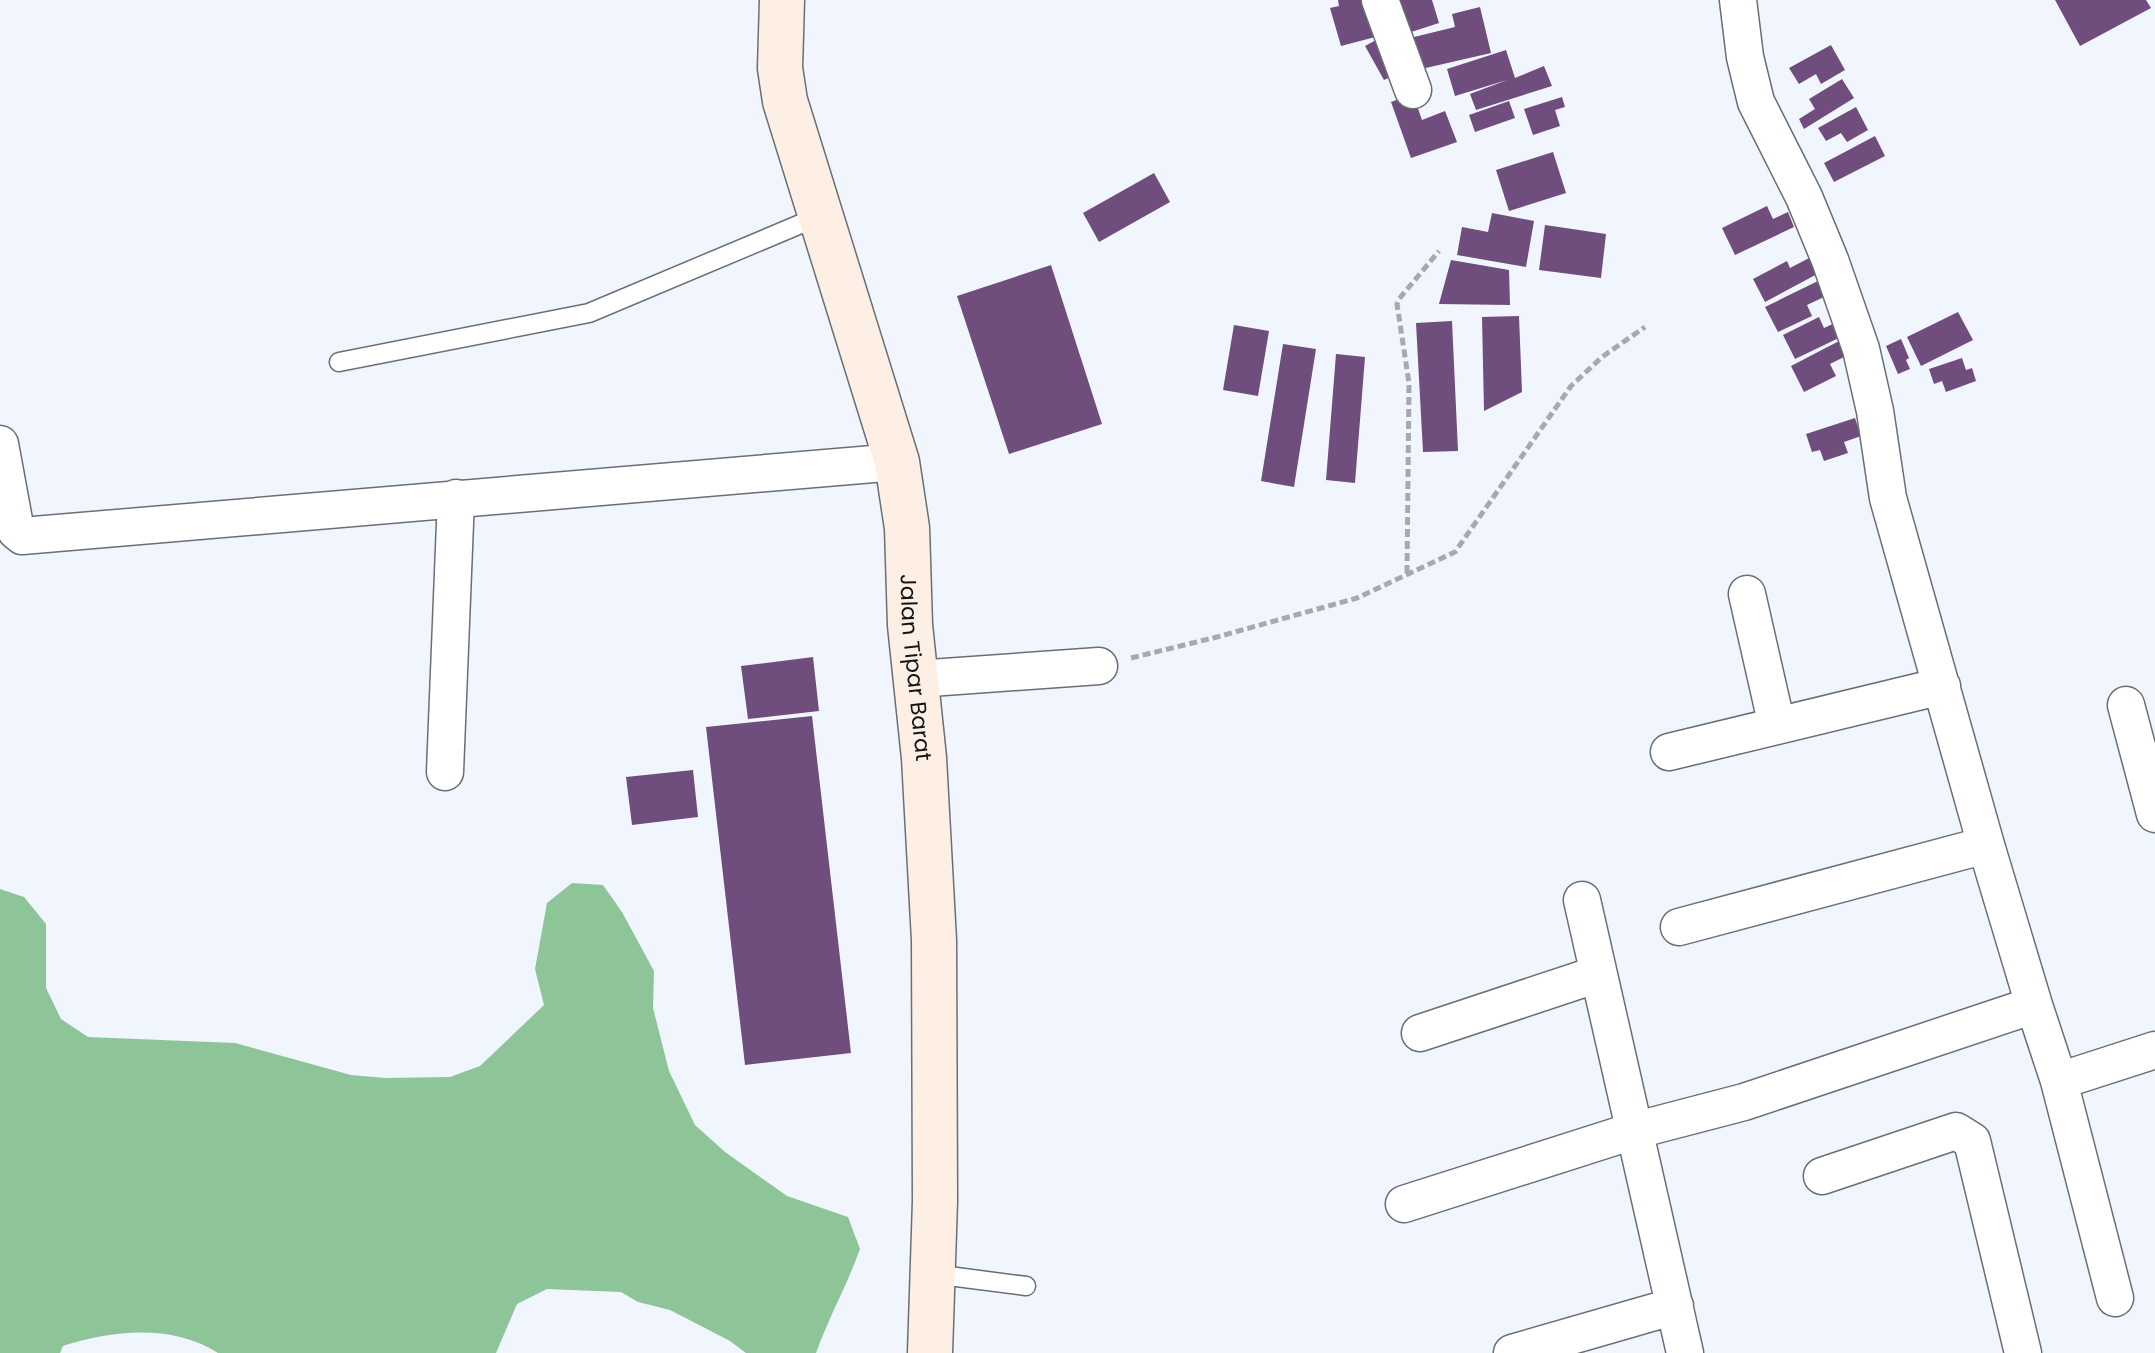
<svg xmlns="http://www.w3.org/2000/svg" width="2155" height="1353" font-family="Poppins,sans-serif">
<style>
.forest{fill:#8dc498}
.building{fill:#6f4d7d}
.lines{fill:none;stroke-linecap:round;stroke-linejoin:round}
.lane-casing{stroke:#696f76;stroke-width:21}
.street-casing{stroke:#696f76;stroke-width:39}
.secondary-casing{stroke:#696f76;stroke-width:47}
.path{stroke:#a6aab0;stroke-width:5;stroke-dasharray:8 4;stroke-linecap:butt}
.lane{stroke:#fff;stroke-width:18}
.street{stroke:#fff;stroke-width:36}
.secondary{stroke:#fdefe4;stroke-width:44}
.labels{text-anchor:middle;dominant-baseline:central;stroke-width:8;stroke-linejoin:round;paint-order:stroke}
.street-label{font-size:22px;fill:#121518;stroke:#fff}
</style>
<rect width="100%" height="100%" fill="#f1f6fe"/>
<path class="forest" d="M572 883 603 885 622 912 654 971 653 1008 669 1071 695 1125 725 1152 787 1196 848 1217 860 1249C847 1285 829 1317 816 1353H746L730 1341 670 1310 638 1302 621 1292 547 1289 517 1304 496 1353H218C172 1324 113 1330 63 1346L60 1353H0V889L24 897 46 924V988L61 1019 88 1037 235 1043 351 1075 385 1078 450 1077 480 1066 544 1005 535 969 547 903Z"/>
<path class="building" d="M1338 0H1369L1379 36 1341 46 1330 8 1339 6Z
M1396 0H1432L1439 23 1405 34Z
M2055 0H2146L2151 8 2080 46Z
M1480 7 1491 53 1417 70 1410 38 1455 27 1452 14Z
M1382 37 1401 72 1384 80 1365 46Z
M1831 45 1845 70 1821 84 1816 74 1799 84 1789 68Z
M1506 50 1515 78 1544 66 1552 86 1476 110 1470 94 1507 80 1455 96 1447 69Z
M1842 79 1854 98 1804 129 1799 119 1815 109 1809 99Z
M1413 94 1422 120 1445 111 1457 142 1411 158 1391 102Z
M1562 97 1565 107 1555 110 1560 126 1533 135 1524 109Z
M1509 101 1515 118 1475 132 1469 115Z
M1856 107 1868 130 1847 142 1841 133 1826 141 1818 128Z
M1875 136 1885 156 1834 182 1824 163Z
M1553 152 1566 193 1509 211 1496 170Z
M1154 173 1170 202 1099 242 1083 213Z
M1767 206 1773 219 1788 212 1794 227 1735 255 1722 228Z
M1492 213 1534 221 1526 267 1457 255 1462 227 1488 232Z
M1545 225 1606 234 1601 278 1539 270Z
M1811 257 1819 273 1765 302 1753 279 1787 261 1790 268Z
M1451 260 1509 270 1510 305 1439 304Z
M1051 265 1102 424 1009 454 957 296Z
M1818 281 1826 296 1807 305 1812 316 1778 332 1765 307Z
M1958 312 1973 340 1921 366 1907 337Z
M1519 316 1522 392 1484 411 1482 317Z
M1819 317 1824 328 1837 322 1843 336 1795 359 1783 335Z
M1452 321 1458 451 1423 452 1416 323Z
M1234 325 1269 331 1258 396 1223 390Z
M1901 339 1909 358 1906 360 1910 369 1898 374 1886 346Z
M1841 340 1848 355 1830 364 1836 376 1804 392 1791 366Z
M1283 344 1316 349 1294 487 1261 481Z
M1336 354 1365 357 1355 483 1326 480Z
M1962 358 1966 370 1972 368 1976 381 1946 392 1942 381 1934 384 1929 369Z
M1855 418 1861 436 1844 442 1848 453 1824 461 1820 450 1812 452 1806 434Z
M813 657 819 711 748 719 741 666Z
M812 716 851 1053 745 1065 706 727Z
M693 770 698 817 632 825 626 777Z"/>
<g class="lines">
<defs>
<path id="lane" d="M339 362 589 313 822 215
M933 1274 1026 1286"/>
<path id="street" d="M1380 0 1413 90
M1738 0 1745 57 1756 102 1804 197 1830 260 1861 349 1875 411 1888 498 1986 845 2034 1005 2059 1081 2115 1298
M0 444 16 531 22 536 897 462
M1747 594 1777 726
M916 679 1099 666
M2126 705 2155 814
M1669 752 1942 686
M445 772 456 498
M1582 900 1685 1353
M1679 927 1986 845
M1420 1033 1598 974
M2059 1081 2155 1050
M1822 1176 1956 1131 1972 1141 2023 1353
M1404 1204 1633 1131 1744 1102 2034 1005
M1512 1353 1675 1306"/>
<g id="secondary">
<path id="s1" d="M782 0 780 68 785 101 897 462 907 528 910 625 924 758 934 940 935 1201 930 1353"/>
</g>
</defs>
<use href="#lane" class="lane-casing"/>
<use href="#street" class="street-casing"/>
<use href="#secondary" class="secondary-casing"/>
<path class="path" d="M1407 573 1409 383 1397 304 1399 299 1439 251
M1131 658 1217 637 1357 598 1455 552 1571 386 1602 357 1645 327"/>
<use href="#lane" class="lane"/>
<use href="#street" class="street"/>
<use href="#secondary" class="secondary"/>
</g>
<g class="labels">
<g class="street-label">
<text stroke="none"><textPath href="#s1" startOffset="686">Jalan Tipar Barat</textPath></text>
</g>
</g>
</svg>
